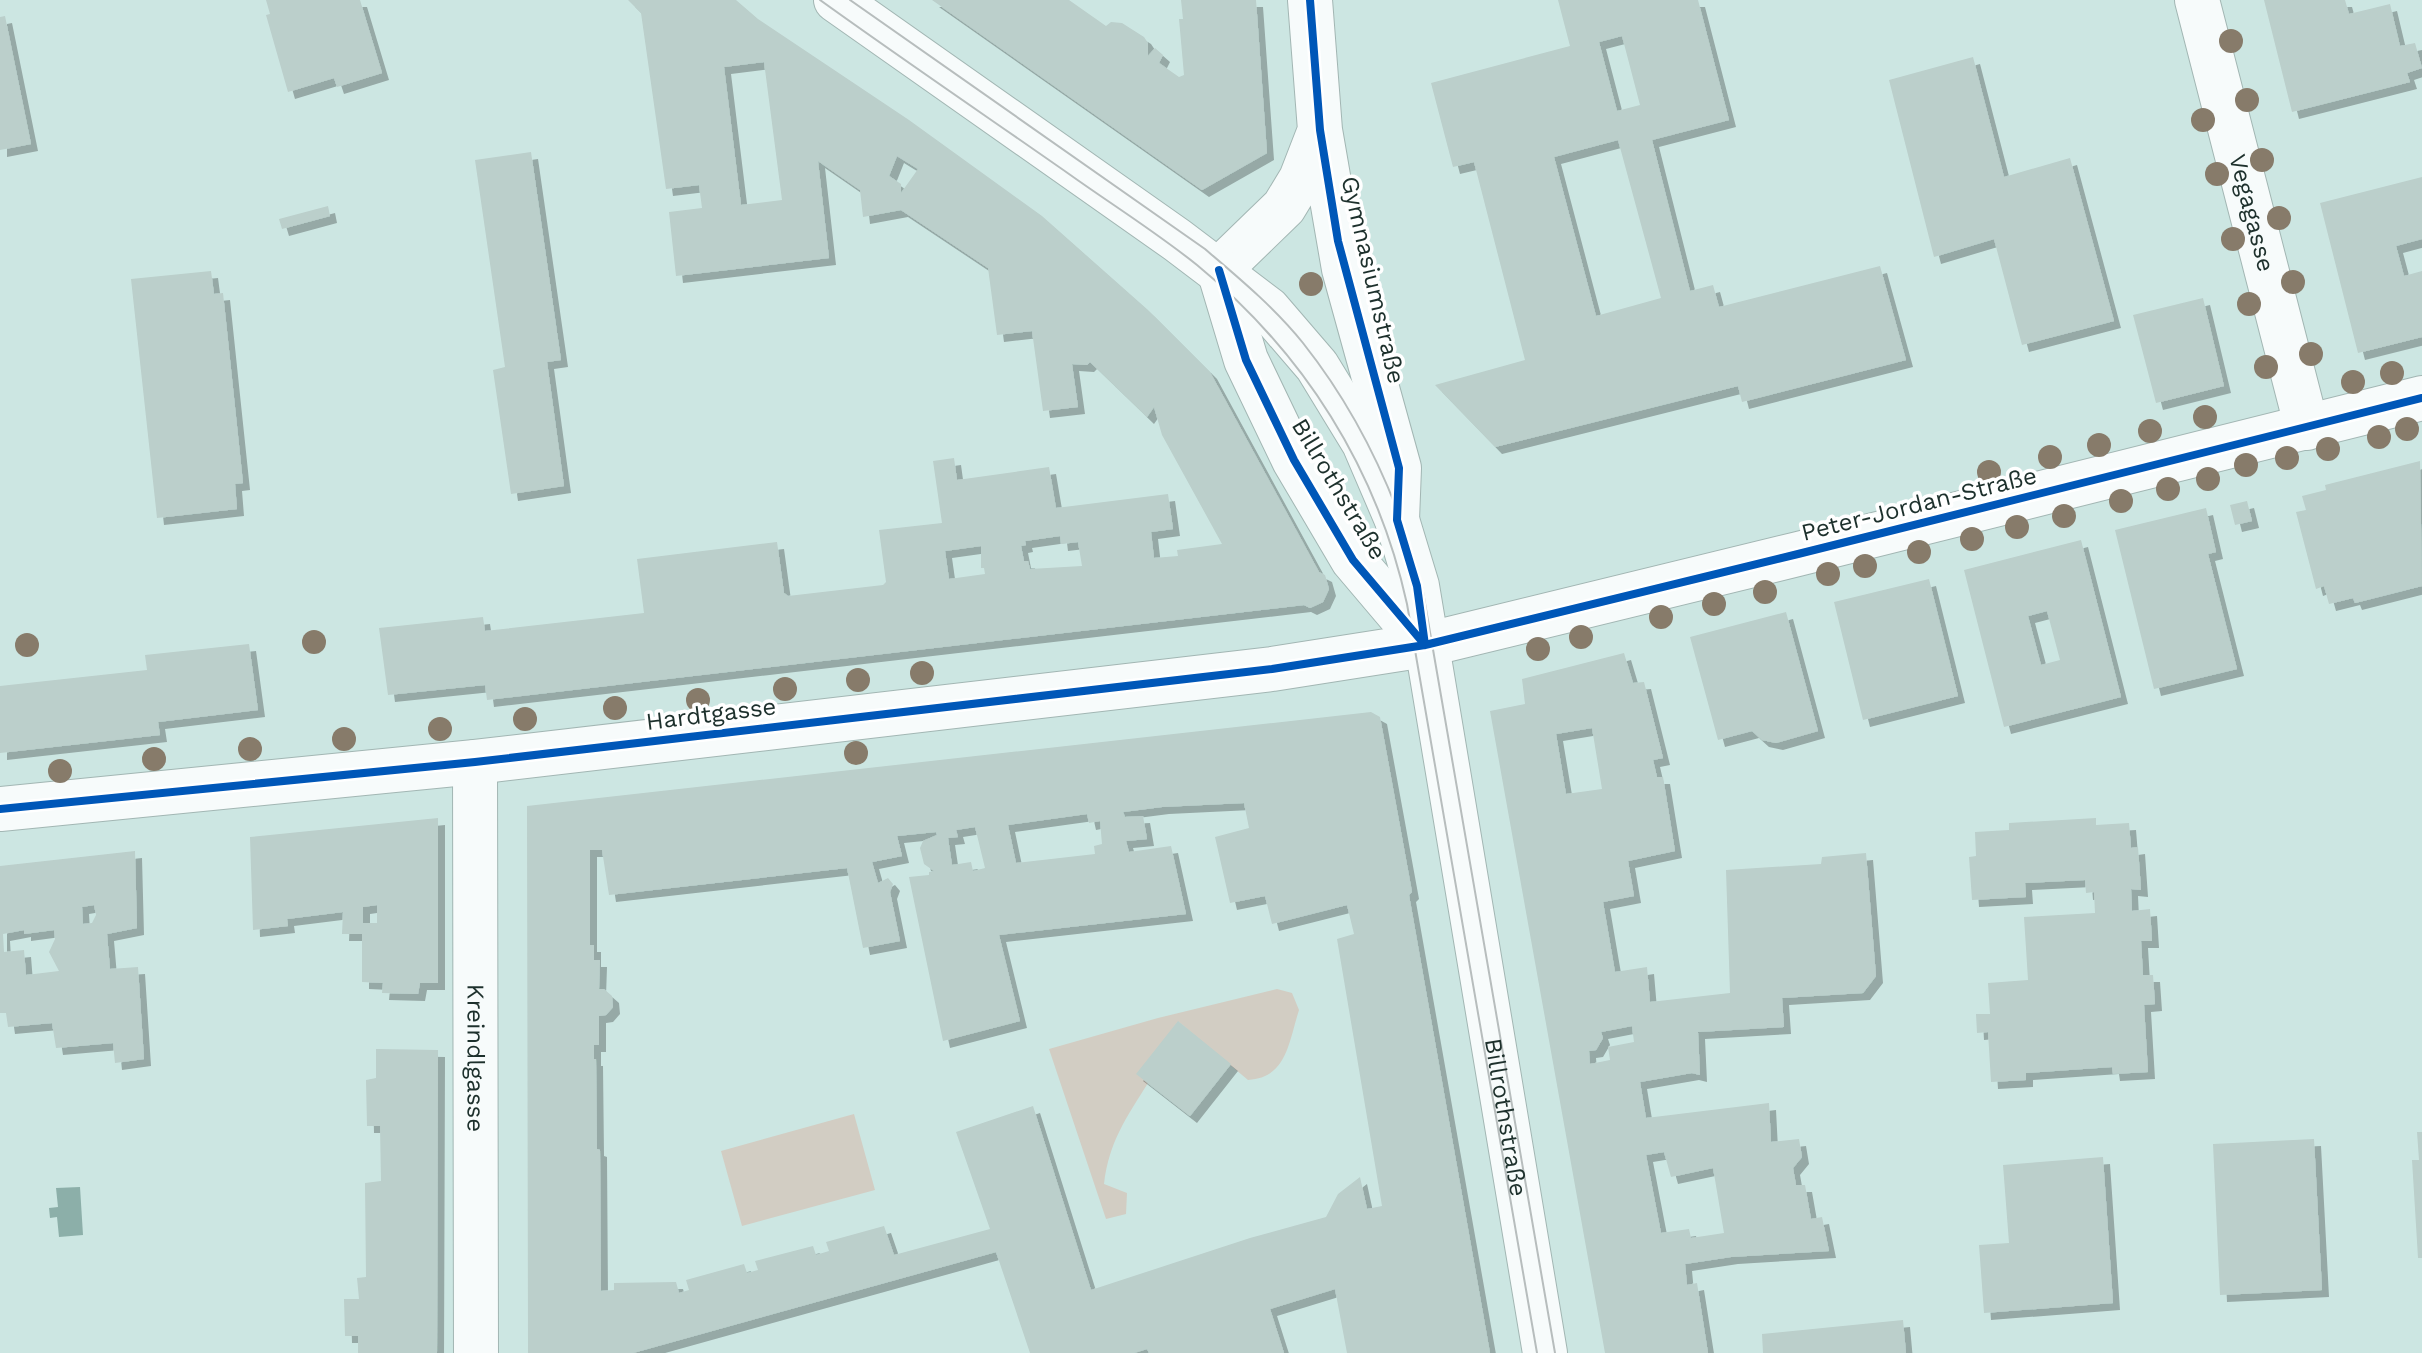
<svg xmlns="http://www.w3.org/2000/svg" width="2422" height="1353" font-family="'Work Sans',sans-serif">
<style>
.green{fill:#d2cdc3}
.water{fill:#8cafa9}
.building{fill:#bbcfcb;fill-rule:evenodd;filter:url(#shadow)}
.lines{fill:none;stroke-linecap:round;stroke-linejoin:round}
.minor-casing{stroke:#a2b6b3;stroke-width:46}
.tertiary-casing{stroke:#a2b6b3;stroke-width:46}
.secondary-casing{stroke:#a2b6b3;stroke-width:46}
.minor{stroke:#f7fbfb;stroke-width:44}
.tertiary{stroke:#f7fbfb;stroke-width:44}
.secondary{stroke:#f7fbfb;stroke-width:44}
.tram{stroke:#b7bdbd;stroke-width:2}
.cycleway-casing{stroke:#fff;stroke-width:13}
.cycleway{stroke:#0057b8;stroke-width:8}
.tree{fill:#877b6a}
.labels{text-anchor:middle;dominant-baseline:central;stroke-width:7;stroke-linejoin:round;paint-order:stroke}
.street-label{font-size:24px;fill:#1d302c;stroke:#fff}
</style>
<defs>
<filter id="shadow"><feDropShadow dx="7" dy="7" stdDeviation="0" flood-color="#0004"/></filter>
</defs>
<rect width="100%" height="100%" fill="#cce6e2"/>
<path class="green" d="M1277 989 1292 993 1299 1010C1289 1041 1287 1078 1248 1080L1179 1022C1169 1042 1160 1064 1148 1083 1126 1118 1109 1142 1104 1184L1127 1193 1126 1214 1106 1219 1049 1049 1158 1018Z
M854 1114 875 1190 742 1226 721 1151Z"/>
<path class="water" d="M80 1187 83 1235 59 1237 57 1217 50 1218 49 1208 58 1207 56 1188Z"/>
<path class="building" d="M266 0H360L382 73 337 87 334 78 288 92 266 15 270 14Z
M628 0H736L758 19 909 120 1042 216 1148 310 1210 372 1319 572 1325 575 1329 589 1323 602 1310 608 1304 605 487 700 485 685 388 695 379 628 483 617 485 631 644 613 637 559 777 542 784 593 788 596 883 585 886 582 879 530 942 523 933 461 954 458 957 480 1049 467 1056 508 1168 494 1173 529 1151 532 1154 558 1178 556 1177 550 1222 544 1162 435 1154 407 1147 417 1090 362 1087 365 1072 364 1078 407 1043 411 1032 331 997 335 988 268 901 210 863 217 860 190 818 161 829 258 676 276 669 212 702 208 699 185 666 189 641 13ZM764 62 782 200 741 205 724 67ZM897 156 918 169 901 193V184L889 176ZM1060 536 1061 544 1078 542 1082 566 1030 569 1028 561H1024L1021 546 1026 545 1025 541ZM981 546V568H984L985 574 949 579 945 551Z
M932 0H1069L1106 26 1111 22 1122 23 1144 37 1148 43V56L1155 48 1163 55 1159 63 1179 77 1184 75 1179 19H1183L1181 0H1256L1267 153 1202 190Z
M1558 0H1698L1729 120 1652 140 1690 291 1713 285 1719 307 1880 266 1906 360 1742 402 1738 386 1495 447 1435 385 1525 360 1474 162 1453 167 1431 83 1570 46ZM1622 36 1640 105 1617 111 1599 42ZM1618 140 1661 298 1596 316 1554 157Z
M2264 0H2345L2349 14 2390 4 2400 46 2415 43 2422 68 2407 73 2410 82 2292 112Z
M5 16 31 144 0 150V17Z
M1973 57 2004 177 2070 158 2114 321 2022 345 1994 239 1934 257 1889 80Z
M531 152 561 360 547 362 564 486 511 494 493 370 505 367 475 160Z
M2422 177V239L2396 246 2404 276 2422 271V337L2358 353 2320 203Z
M328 206 330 216 282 229 279 219Z
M211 271 214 294 223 293 243 483 235 484 237 509 157 518 131 279Z
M2203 298 2224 386 2156 403 2133 315Z
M2420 461 2422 586 2355 603 2353 598 2329 604 2324 586 2316 589 2296 512 2306 510 2302 496 2326 490 2325 485Z
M2247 501 2252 521 2235 525 2230 505Z
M2206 508 2216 552 2208 554 2237 669 2154 689 2115 530Z
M2081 540 2121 697 2004 727 1964 570ZM2047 611 2060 660 2041 665 2028 616Z
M1929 579 1958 696 1863 720 1834 602Z
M1786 612 1818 731 1776 743 1762 740 1752 731 1718 740 1690 637Z
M249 644 258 710 158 722 160 735 0 753V686L147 670 145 655Z
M1624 653 1633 683 1644 682 1663 758 1653 760 1657 777H1663L1675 851 1628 861 1634 896 1603 902 1615 972 1647 967 1650 1002 1730 993 1726 870 1821 864 1822 857 1866 853 1876 976 1863 993 1782 998 1784 1027 1698 1032 1700 1075 1692 1073 1640 1082 1646 1118 1769 1103 1771 1142 1799 1139 1802 1157 1793 1168 1796 1185H1805L1811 1219 1822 1217 1829 1251 1731 1257 1685 1264 1687 1285 1697 1283 1708 1353H1605L1490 711 1525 704 1522 679ZM1592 728 1602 789 1566 794 1556 734ZM1632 1026 1634 1042 1608 1047 1610 1060 1590 1064 1589 1051 1596 1050 1603 1038 1601 1032ZM1664 1152 1671 1177 1713 1168 1724 1233 1691 1238 1689 1229 1661 1233 1646 1155Z
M1371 712 1380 717 1412 892 1409 895 1490 1353H1347L1335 1289 1270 1309 1284 1353H1149L1147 1349 1134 1353H1030L996 1252 633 1353H528L527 806ZM1244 803 1249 828 1215 837 1230 903 1265 896 1272 924 1347 905 1354 934 1337 939 1382 1206 1367 1209 1360 1177 1338 1194 1326 1217 1250 1238 1091 1290 1033 1106 956 1132 990 1229 894 1255 884 1226 826 1242 829 1251 816 1255 813 1246 755 1261 758 1270 747 1273 744 1264 686 1280 689 1290 679 1293 676 1282 614 1283V1290L601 1291 600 1150 597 1149 596 1059H594V1045H599V1016L606 1015 613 1007 612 996 604 989H599L600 960H594V945H590V850H602L609 895 847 868 863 948 900 941 890 892 893 884 888 878 878 883 872 862 902 856 897 836 936 832 937 835 923 841 920 848 924 864 934 871 929 872V875L909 877 943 1041 1020 1021 999 935 1186 914 1171 846 1129 852 1126 841 1147 839 1143 816 1125 817 1123 812 1162 807ZM1087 814 1089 823 1100 821 1102 844 1094 846 1095 854 1016 863 1008 825ZM975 827 985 868 973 871 971 862 952 865 948 838 958 837 956 830Z
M438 818V983H420L418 994 382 993 383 983 362 982V934H342L343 912 287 919 288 926 253 930 250 837ZM377 905V923H363V907Z
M2096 818V825L2129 823 2131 848 2138 847 2141 890 2131 889 2132 911 2150 909 2152 941H2141L2143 975H2153L2155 1004 2144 1005 2148 1072 2113 1074 2112 1067 2026 1073V1080L1991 1082 1988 1032 1977 1033 1976 1014H1990L1988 983 2028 980 2024 917 2095 913 2094 892 2086 893 2085 880 2025 883 2026 897 1972 900 1969 857 1976 856 1975 832 2009 830V823Z
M135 851 137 928 107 934 110 969 138 967 144 1059 115 1063 113 1043 56 1048 52 1023 8 1027 6 1013H0V866ZM94 905 96 915 92 923 83 924 82 907ZM24 930V934L54 930 55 939 49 952 59 971 26 975 24 950 4 952 3 934Z
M1178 1021 1231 1064 1190 1116 1136 1074Z
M376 1049 438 1050 437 1353H358V1336H345L344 1299H359L357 1278 366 1277 365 1183 381 1181 380 1126H367L366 1080 376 1078Z
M2417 1132H2422V1258H2418L2412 1160H2419Z
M2314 1139 2322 1290 2220 1295 2213 1144Z
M2103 1157 2113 1303 1984 1313 1979 1245 2009 1243 2003 1165Z
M1903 1320 1906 1353H1763L1762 1334Z"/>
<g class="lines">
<defs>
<g id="minor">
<path id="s1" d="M2197 0 2307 428"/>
<path id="s2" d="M475 762 476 1353"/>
</g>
<path id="tertiary" d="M1310 0 1320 130 1344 269 1399 468 1397 520
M1219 270 1284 207 1301 179 1320 130
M0 809 475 762 1272 669 1425 645 1798 554 2422 398"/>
<g id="secondary">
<path id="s3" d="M836 0 1177 240 1268 309 1317 366 1364 443 1397 520 1417 586 1545 1353"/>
<path d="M1219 270 1246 360 1294 460 1353 560 1425 645"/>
</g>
</defs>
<use href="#minor" class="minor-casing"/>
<use href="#tertiary" class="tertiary-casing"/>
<use href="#secondary" class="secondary-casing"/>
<use href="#minor" class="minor"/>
<use href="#tertiary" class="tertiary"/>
<use href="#secondary" class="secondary"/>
<path class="tram" d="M820 0C902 59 986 116 1069 174 1111 204 1156 232 1197 265 1304 353 1377 468 1407 604L1537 1353
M850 0 1205 249C1239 278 1275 308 1303 343 1360 415 1398 498 1422 586L1555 1353"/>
<defs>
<path id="cycleway" d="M1310 0 1320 130 1338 241 1399 468 1397 520 1417 586 1425 645
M1219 270 1246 360 1294 460 1353 560 1425 645
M0 809 475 762 1272 669 1425 645 1798 554 2422 398"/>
</defs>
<use href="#cycleway" class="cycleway-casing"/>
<use href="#cycleway" class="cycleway"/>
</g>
<g class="tree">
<circle cx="2231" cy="41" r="12"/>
<circle cx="2247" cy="100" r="12"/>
<circle cx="2203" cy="120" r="12"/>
<circle cx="2262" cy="160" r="12"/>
<circle cx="2217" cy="174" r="12"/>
<circle cx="2279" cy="218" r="12"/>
<circle cx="2233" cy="239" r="12"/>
<circle cx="2293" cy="282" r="12"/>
<circle cx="1311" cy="284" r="12"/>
<circle cx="2249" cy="304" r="12"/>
<circle cx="2311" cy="354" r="12"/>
<circle cx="2266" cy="367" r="12"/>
<circle cx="2392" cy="373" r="12"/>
<circle cx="2353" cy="382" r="12"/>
<circle cx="2205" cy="417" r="12"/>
<circle cx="2407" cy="429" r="12"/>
<circle cx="2150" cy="431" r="12"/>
<circle cx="2379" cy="437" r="12"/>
<circle cx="2099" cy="445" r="12"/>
<circle cx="2328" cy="449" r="12"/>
<circle cx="2050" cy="457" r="12"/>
<circle cx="2287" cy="458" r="12"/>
<circle cx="2246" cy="465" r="12"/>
<circle cx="1989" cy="472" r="12"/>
<circle cx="2208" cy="479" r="12"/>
<circle cx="2168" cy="489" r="12"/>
<circle cx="2121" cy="501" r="12"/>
<circle cx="2064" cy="516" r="12"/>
<circle cx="2017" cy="527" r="12"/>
<circle cx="1972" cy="539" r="12"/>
<circle cx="1919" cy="552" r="12"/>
<circle cx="1865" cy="566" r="12"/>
<circle cx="1828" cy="574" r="12"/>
<circle cx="1765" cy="592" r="12"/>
<circle cx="1714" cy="604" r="12"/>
<circle cx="1661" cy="617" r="12"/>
<circle cx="1581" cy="637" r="12"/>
<circle cx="314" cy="642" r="12"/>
<circle cx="27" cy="645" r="12"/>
<circle cx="1538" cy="649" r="12"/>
<circle cx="922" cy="673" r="12"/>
<circle cx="858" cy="680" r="12"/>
<circle cx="785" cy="689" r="12"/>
<circle cx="698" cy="700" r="12"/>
<circle cx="615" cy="708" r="12"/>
<circle cx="525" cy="719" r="12"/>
<circle cx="440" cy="729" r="12"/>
<circle cx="344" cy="739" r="12"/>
<circle cx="250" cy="749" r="12"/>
<circle cx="856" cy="753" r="12"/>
<circle cx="154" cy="759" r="12"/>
<circle cx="60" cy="771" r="12"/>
</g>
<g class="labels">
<g class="street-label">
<text stroke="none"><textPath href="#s1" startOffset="220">Vegagasse</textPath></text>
<text transform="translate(1373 280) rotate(77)">Gymnasiumstraße</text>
<text transform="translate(1339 489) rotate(59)">Billrothstraße</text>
<text transform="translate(1919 504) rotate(-14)">Peter-Jordan-Straße</text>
<text transform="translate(711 714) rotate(-7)">Hardtgasse</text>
<text stroke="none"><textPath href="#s2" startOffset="296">Kreindlgasse</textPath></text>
<text stroke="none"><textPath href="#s3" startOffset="1388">Billrothstraße</textPath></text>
</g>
</g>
</svg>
